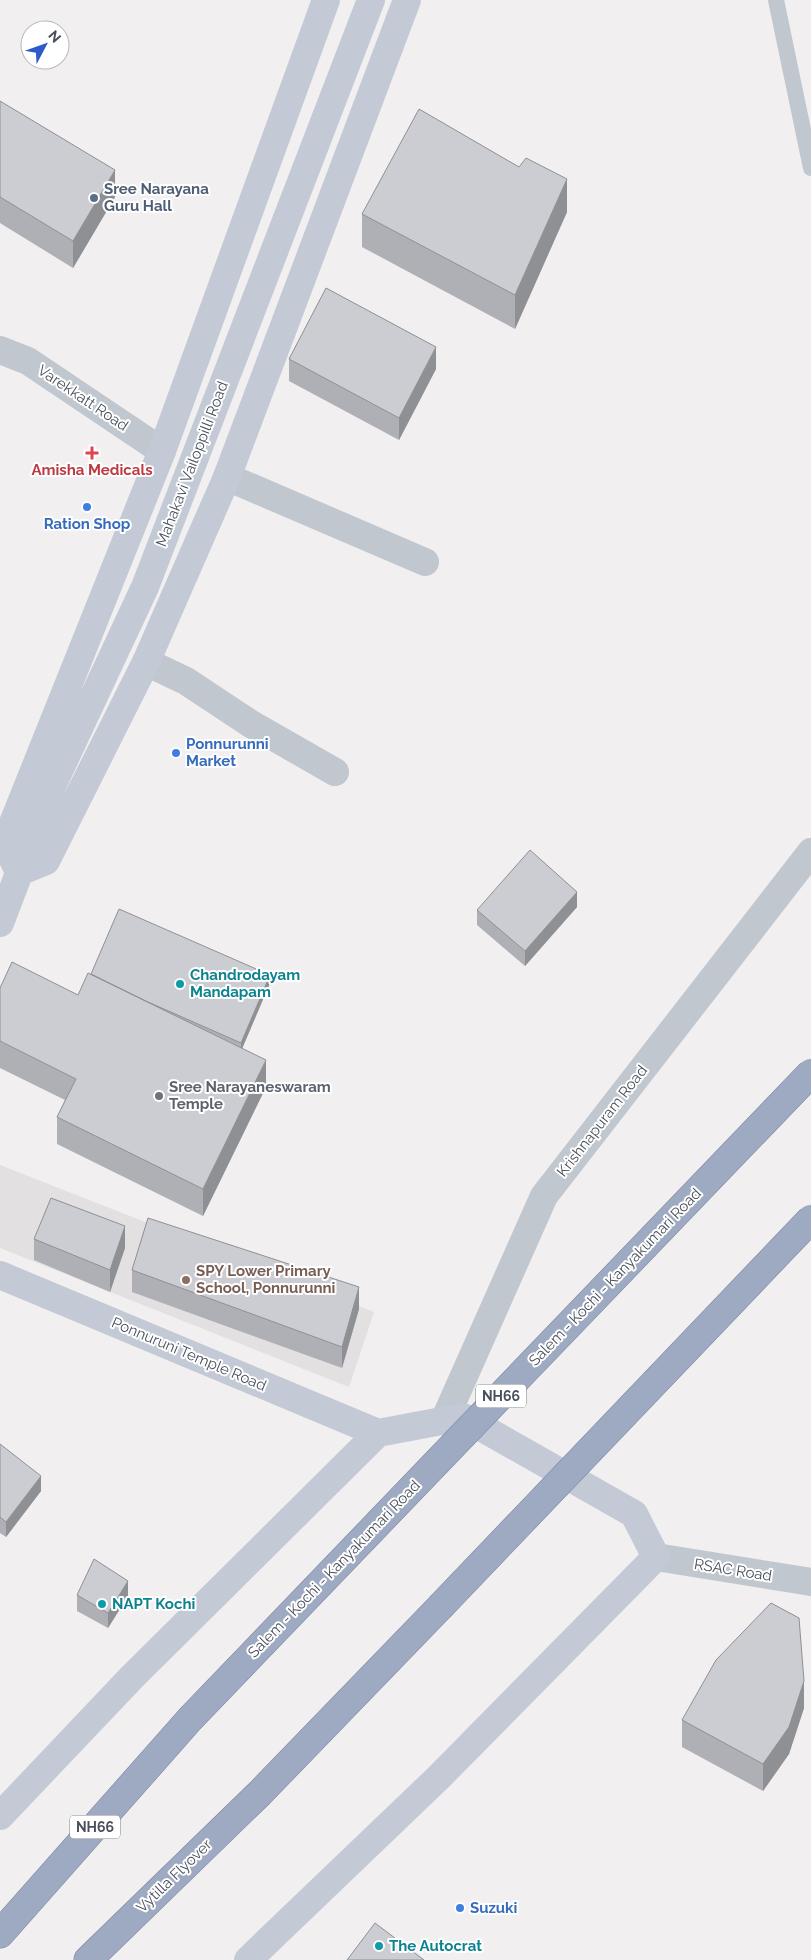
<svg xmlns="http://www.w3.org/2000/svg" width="811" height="1960" font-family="Raleway,sans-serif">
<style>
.education{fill:#e2e0e0}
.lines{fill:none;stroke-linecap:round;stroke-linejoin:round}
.trunk-casing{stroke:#7785a4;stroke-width:29}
.service{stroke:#c1c7cf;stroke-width:16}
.minor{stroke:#c1c7cf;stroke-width:28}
.secondary{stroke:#c3c9d5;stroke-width:28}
.trunk{stroke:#9eaac1;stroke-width:28}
.trunk-bridge-casing{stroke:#7785a4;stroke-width:29;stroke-linecap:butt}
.trunk-bridge{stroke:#9eaac1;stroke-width:28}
.wall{fill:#afb0b5}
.shaded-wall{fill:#8f9094}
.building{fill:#cccdd3;stroke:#8f9094}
.service-dot{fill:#5c6f8a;stroke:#fff;stroke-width:2}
.health-dot{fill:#e0444e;stroke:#fff;stroke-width:2}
.shop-dot{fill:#3f7fe0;stroke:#fff;stroke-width:2}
.culture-dot{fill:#0f9aa8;stroke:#fff;stroke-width:2}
.worship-dot{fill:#6b7280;stroke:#fff;stroke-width:2}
.education-dot{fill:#8d6e63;stroke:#fff;stroke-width:2}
.labels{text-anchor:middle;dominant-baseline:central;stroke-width:4;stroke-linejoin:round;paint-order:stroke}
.shield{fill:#fff;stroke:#80848c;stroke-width:1}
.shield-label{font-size:14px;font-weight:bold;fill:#494f5a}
.service-label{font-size:15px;font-weight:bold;fill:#4e5e75;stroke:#fff;text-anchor:start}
.street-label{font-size:15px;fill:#494f5a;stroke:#fff}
.health-label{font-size:15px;font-weight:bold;fill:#be3a42;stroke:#fff}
.shop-label{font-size:15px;font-weight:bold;fill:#366cbe;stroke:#fff;text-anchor:start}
.culture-label{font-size:15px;font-weight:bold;fill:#0d838f;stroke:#fff;text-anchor:start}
.worship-label{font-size:15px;font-weight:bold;fill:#5b616d;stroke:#fff;text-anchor:start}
.education-label{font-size:15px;font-weight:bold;fill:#785e54;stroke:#fff;text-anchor:start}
</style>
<rect width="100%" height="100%" fill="#f1efef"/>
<path class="education" d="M0 1165 374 1312 349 1387 0 1248Z"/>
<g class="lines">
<defs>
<path id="trunk" d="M0 1934 190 1719
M88 1960 260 1793 440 1607"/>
</defs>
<use href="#trunk" class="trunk-casing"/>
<path class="service" d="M776 0 811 168"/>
<path class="minor" d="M0 350 28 361 162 451
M227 477 425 562
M146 662 186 681 251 724 335 772
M444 1421 544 1196 811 852
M656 1557 811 1582"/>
<path class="secondary" d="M19 872 46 861 146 662 227 477 407 0
M19 872 5 843 162 451 326 0
M0 923 53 784 145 587 371 0
M0 1275 378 1433
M0 1816 132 1677 378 1433 463 1417 634 1514 656 1557 438 1778 248 1960"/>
<use href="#trunk" class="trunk"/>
<defs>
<path id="trunk-bridge" d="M440 1607 811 1219
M190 1719 811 1073"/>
</defs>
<use href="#trunk-bridge" class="trunk-bridge-casing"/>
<use href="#trunk-bridge" class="trunk-bridge"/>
</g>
<path class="wall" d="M0 101 115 197 73 268 0 223Z
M567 212 515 329 362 247V214Z
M289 359 436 369 399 440 289 381Z
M577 907 525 966 477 925V910Z
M91 974 270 983 242 1049 266 1087 203 1216 57 1144V1117L65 1100 0 1068V988L78 995Z
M34 1239 125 1248 110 1292 34 1260Z
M132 1270 359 1309 342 1368 132 1292Z
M0 1444 41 1491 6 1537 0 1533Z
M77 1595 128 1596 108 1628 77 1611Z
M804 1708 789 1754 763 1791 682 1747V1720Z"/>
<path class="shaded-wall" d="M115 170V197L73 268V241Z
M567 179V212L515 329V295Z
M436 347V369L399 440V418Z
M577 892V907L525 966V951Z
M270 975V983L241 1051V1043Z
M266 1060V1087L203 1216V1189Z
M125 1226V1248L110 1292V1270Z
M359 1287V1309L342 1368V1347Z
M41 1476V1491L6 1537V1522Z
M128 1581V1596L108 1628V1613Z
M804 1681V1708L789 1754 763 1791V1764Z"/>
<path class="building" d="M0 101 115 170 73 241 0 197Z
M419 109 519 167 526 158 567 179 515 295 362 214Z
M326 288 436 347 399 418 289 359Z
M530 850 577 892 525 951 477 910Z
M119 909 270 975 241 1043 148 1002 91 974Z
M12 962 78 995 88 973 266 1060 203 1189 57 1117 76 1079 0 1041V988Z
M51 1198 125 1226 110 1270 34 1239Z
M148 1218 359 1287 342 1347 132 1270Z
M0 1444 41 1476 6 1522 0 1517Z
M94 1559 128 1581 108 1613 77 1595Z
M771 1603 799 1618 804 1681 789 1727 763 1764 682 1720 716 1660Z
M375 1923 424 1960H347Z"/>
<circle class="service-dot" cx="94" cy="198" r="5"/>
<path class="health-dot" d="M89.5 445.5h5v5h5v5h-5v5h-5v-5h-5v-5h5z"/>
<g class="shop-dot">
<circle cx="87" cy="507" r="5"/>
<circle cx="176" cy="753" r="5"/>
<circle cx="460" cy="1908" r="5"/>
</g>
<g class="culture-dot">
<circle cx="180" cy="984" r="5"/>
<circle cx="102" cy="1604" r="5"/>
<circle cx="379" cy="1946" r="5"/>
</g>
<circle class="worship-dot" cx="159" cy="1096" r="5"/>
<circle class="education-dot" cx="186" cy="1280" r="5"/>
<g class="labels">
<g class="shield">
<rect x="476" y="1384.5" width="50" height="23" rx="4"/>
<rect x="70" y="1815.5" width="50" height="23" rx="4"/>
</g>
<g class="shield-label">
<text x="501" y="1396">NH66</text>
<text x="95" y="1827">NH66</text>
</g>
<g class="service-label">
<text x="104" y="189">Sree Narayana<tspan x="104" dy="17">Guru Hall</tspan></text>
</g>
<g class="street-label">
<text transform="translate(83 398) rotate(34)">Varekkatt Road</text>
<text transform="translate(192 464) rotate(-69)">Mahakavi Vailoppilli Road</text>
<text transform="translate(602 1121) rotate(-52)">Krishnapuram Road</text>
<text transform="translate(615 1277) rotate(-46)">Salem - Kochi - Kanyakumari Road</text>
<text transform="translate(189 1354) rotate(23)">Ponnuruni Temple Road</text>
<text transform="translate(334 1569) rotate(-46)">Salem - Kochi - Kanyakumari Road</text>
<text transform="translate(733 1570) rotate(9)">RSAC Road</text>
<text transform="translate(174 1876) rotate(-44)">Vytilla Flyover</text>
</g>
<g class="health-label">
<text x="92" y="470">Amisha Medicals</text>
</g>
<g class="shop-label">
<text x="87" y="524" text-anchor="middle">Ration Shop</text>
<text x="186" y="744">Ponnurunni<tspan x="186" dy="17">Market</tspan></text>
<text x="470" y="1908">Suzuki</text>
</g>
<g class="culture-label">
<text x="190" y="975">Chandrodayam<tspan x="190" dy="17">Mandapam</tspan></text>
<text x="112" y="1604">NAPT Kochi</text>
<text x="389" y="1946">The Autocrat</text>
</g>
<g class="worship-label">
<text x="169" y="1087">Sree Narayaneswaram<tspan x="169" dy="17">Temple</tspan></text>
</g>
<g class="education-label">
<text x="196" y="1271">SPY Lower Primary<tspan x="196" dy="17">School, Ponnurunni</tspan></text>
</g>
</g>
<g transform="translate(45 45) rotate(49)"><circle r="24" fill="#ffffff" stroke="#b6b9bd"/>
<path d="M0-4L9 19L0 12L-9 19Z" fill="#2d59cc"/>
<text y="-8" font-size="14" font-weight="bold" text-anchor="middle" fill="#494f5a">N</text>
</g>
</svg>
